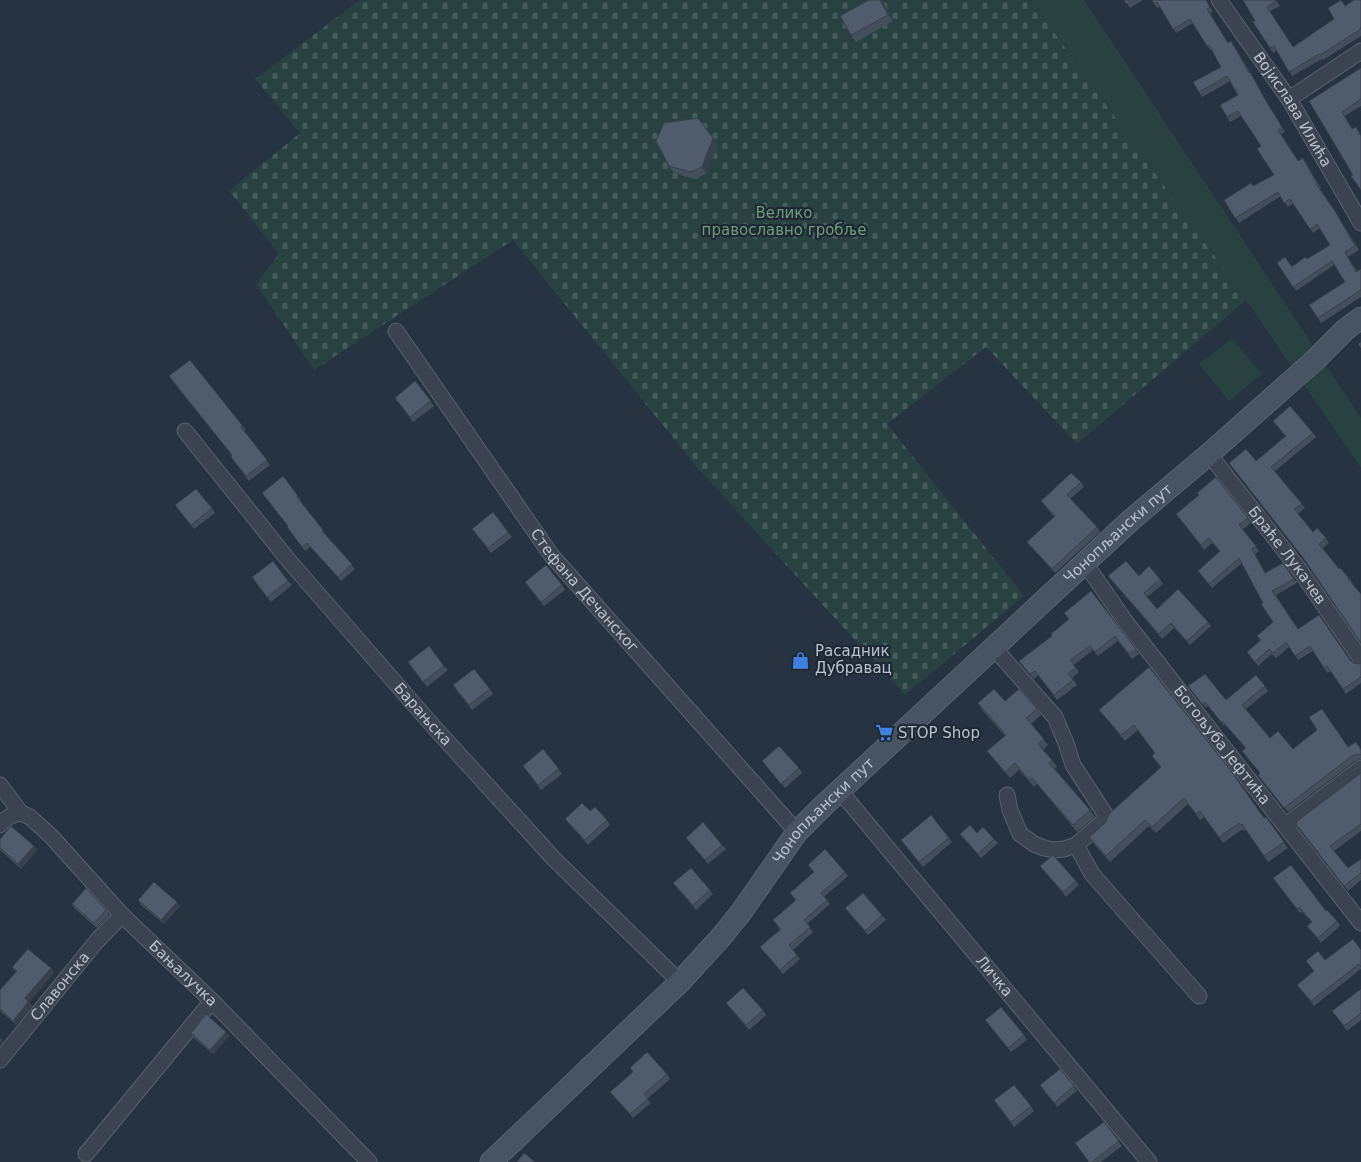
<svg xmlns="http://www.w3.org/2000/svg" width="1361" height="1162" font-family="'DejaVu Sans',sans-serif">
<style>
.green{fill:#2a4142}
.cemetery{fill:url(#cemetery-stones)}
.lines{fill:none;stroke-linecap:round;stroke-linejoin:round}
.street-casing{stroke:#59626e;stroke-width:17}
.secondary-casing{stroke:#59626e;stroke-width:23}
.street{stroke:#3b4450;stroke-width:15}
.secondary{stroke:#495463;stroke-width:21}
.wall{fill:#454f5c}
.shaded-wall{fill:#38404b}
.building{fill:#505c6b;stroke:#38404b}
.labels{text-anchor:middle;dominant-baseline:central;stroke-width:4.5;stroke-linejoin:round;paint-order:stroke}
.street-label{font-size:15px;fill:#b8c0cb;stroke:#202936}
.park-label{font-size:15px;fill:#6f9b78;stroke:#202936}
.poi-label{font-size:15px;fill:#b8c0cb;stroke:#202936;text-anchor:start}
</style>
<defs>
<pattern id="cemetery-stones" width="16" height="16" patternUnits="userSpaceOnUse" patternTransform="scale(1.25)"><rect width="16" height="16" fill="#2a4142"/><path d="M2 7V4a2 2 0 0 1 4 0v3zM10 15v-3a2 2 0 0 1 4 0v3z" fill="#475b5c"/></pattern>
</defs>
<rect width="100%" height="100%" fill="#273340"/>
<path class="green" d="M1031 0H1084L1361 418V468L1246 300Z
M1232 338 1262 374 1229 401 1199 364Z"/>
<path class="cemetery" d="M360 0H1031L1246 300 1077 444 986 347 887 424 1024 596 905 695 695 465 513 240 314 370 256 284 279 254 229 191 300 133 255 79Z"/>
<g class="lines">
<defs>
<g id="street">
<path id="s1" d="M1219 0 1289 99 1361 223"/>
<path d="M1289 99 1361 51"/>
<path id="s2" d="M396 331 552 556 797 832"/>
<path id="s3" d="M185 431 290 562 433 726 554 859 680 982"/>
<path id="s4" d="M1209 454 1299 569 1361 659"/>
<path id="s5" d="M1085 563 1125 621 1361 923"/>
<path d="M994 648 1055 717 1066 743 1073 765 1105 814 1103 822 1076 845 1064 849 1054 850 1044 848 1034 844 1020 834 1010 810 1007 795"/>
<path id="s6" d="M0 785 21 813 30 817 51 836 122 915 212 1001 369 1162"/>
<path id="s7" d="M840 791 1149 1162"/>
<path d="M0 825C6 817 12 815 21 813"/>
<path d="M1285 826 1361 768"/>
<path d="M1076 845 1092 874 1199 996"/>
<path id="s8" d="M0 1060 96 942 122 915"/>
<path d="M86 1154 212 1001"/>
</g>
<g id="secondary">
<path id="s9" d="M491 1162 680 982 722 936 742 911 797 832 822 807 1131 520 1209 454 1314 361 1346 329 1361 318"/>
</g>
</defs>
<use href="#street" class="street-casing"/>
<use href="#secondary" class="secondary-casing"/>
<use href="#street" class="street"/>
<use href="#secondary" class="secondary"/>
</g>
<path class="wall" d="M1124 0H1143L1130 8Z
M1152 0H1206L1213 12 1210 14 1228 43 1234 46 1250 72 1253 77 1269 106 1285 132 1281 134 1298 161 1303 158 1321 188 1320 189 1338 216 1359 250 1348 257 1357 271 1361 269V297L1321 323 1309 305 1345 282 1334 265 1296 291 1277 263 1292 266 1307 259 1330 245 1320 228 1313 233 1293 204 1288 207 1281 196 1239 223 1224 200 1253 186 1274 175 1261 146 1241 116 1230 122 1227 117 1238 95 1230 81 1202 97 1199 92 1221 67 1212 50H1210L1193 23 1176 33 1160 7 1157 8Z
M1243 0H1276L1280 6 1270 11 1293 47 1334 19 1345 6 1361 0V36L1323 60 1322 59 1292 76 1277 50 1273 53 1270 48 1255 21Z
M883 2 893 21 856 42 851 35Z
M1361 68V106L1345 116 1353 175 1309 101Z
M713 138 718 145 706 174 695 179 674 173 669 166Z
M172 381 242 425 246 430 244 431 270 465 249 481 234 461 232 455Z
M415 381 434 406 413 422 395 398Z
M1273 421 1313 433 1316 437 1275 471 1305 508 1298 514 1313 532 1326 538 1329 543 1323 548 1339 569 1349 578 1353 583H1352L1361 594V643L1256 461 1285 436Z
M1081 482 1084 487 1070 499 1097 527 1100 532 1055 573 1030 546 1027 542 1054 517 1041 501Z
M298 496 301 501 300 502 323 530 326 535 355 569 341 581 311 547 305 551 287 527 288 526 265 497Z
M212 508 215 513 194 529 178 509Z
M1176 514 1248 518 1251 523 1242 530 1259 551 1255 554 1265 573 1283 563 1297 583 1276 595 1298 629 1353 663 1358 664 1361 663V683L1346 694 1331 671 1327 673 1313 651 1298 660 1289 647 1276 658 1272 654 1258 666 1247 652 1260 641 1257 636 1273 622 1263 603 1242 563 1212 588 1198 571 1220 551 1212 543 1204 550Z
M508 532 512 537 491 553 475 533Z
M1108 576H1139L1160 579 1163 584 1147 597 1157 609 1208 622 1211 626 1190 645 1174 628 1162 639Z
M288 581 292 585 271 602 255 582Z
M562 585 565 590 544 606 529 586Z
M1091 591 1139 654 1132 659 1118 641 1098 656 1093 650 1074 665 1079 672 1072 678 1077 685 1057 700 1038 675 1034 679 1019 661 1052 636 1069 620Z
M444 666 448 670 427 687 411 667Z
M1149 667 1264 818 1266 817 1288 848 1268 862 1246 830 1244 831 1243 829 1223 843 1204 817 1200 820 1188 804 1156 833 1149 826 1110 862 1093 843 1089 837 1105 823 1161 767 1152 756 1155 753 1138 730 1125 741 1099 710Z
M1188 686 1226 700 1265 686 1268 691 1246 709 1270 738 1293 749 1348 747 1361 750V759L1355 761 1288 812 1261 780 1258 775 1260 773 1242 751 1245 748 1226 725 1224 726 1208 706 1206 708Z
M490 689 493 694 472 710 456 690Z
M1005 701 1037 709 1041 715 1031 724 1048 745 1043 750 1057 766 1055 769 1090 810 1095 817 1077 832 1037 784 1034 787 1019 770 1010 778 987 751 1005 736 982 710 978 703Z
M543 749 562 774 541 790 526 770Z
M762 761 799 768 802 773 785 788Z
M1361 773V831L1334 851 1348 868 1361 859V880L1348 891 1299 829Z
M590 811 607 820 610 825 588 845 565 819Z
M977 833 994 839 998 843 981 858 960 834Z
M686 838 722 845 726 849 708 864Z
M949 838 952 842 923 867 901 840Z
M0 839 34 846 37 850 21 869 0 850Z
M808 865 845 872 848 876 824 897 830 904 807 924 813 932 793 950 800 959 783 974 760 947 780 930 773 920 796 900 790 893 814 872Z
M1040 866 1076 881 1079 885 1066 897Z
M1273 878 1326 911 1337 921 1340 926 1321 943 1307 926 1312 922 1302 912 1300 913Z
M673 883 710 890 713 894 696 910Z
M138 900 177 902 180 906 164 924 141 905Z
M72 904 106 910 109 915 97 928 75 909Z
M845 908 882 915 886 920 868 935Z
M1361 950V969L1314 1006 1297 985 1314 971 1306 961 1325 960Z
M12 967 51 968 54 973 29 1002 32 1006 16 1025 0 1011V990L16 972Z
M1361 989V1020L1347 1031 1332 1011Z
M726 1003 763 1010 766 1015 749 1030Z
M985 1020 1024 1035 1027 1040 1011 1052Z
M191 1033 229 1036 213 1054 194 1038Z
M630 1068 667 1074 670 1079 647 1099 651 1103 633 1118 610 1092 633 1072Z
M1040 1085 1074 1086 1077 1091 1057 1107Z
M997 1105 1031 1106 1034 1111 1014 1127Z
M1104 1122 1122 1146 1101 1162H1089Z"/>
<path class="shaded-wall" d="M880 0 883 2 893 21 888 15Z
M713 138 718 145 706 174 702 167Z
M34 846 37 850 21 869 18 864Z
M177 902 180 906 164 924 161 920Z
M51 968 54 973 29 1002 32 1006 16 1025 13 1021 25 998Z
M226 1032 229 1036 213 1054 210 1050Z
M0 1037 3 1041 0 1045Z"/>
<path class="building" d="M869 0H880L888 15 851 35 840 16Z
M1124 0H1132L1126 4Z
M1152 0H1206L1210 7 1207 9 1228 43 1231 41 1249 73 1250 72 1266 101 1282 127 1278 130 1298 161 1303 158 1317 184H1316L1335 211 1355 246 1345 252 1356 272 1361 269V290L1318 318 1309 305 1345 282 1332 261 1293 287 1277 263 1285 257 1292 267 1305 257 1307 259 1330 245 1317 224 1310 229 1290 199 1284 203 1278 192 1235 218 1224 200 1251 183 1253 186 1274 175 1257 149 1261 146 1238 111 1227 117 1220 105 1238 95 1227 76 1199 92 1193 82 1221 67 1209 45 1207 46 1190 19 1173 29 1157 2 1154 4Z
M1243 0H1276V1L1267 7 1293 47 1334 19 1328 8 1341 0 1345 6 1354 0H1361V27H1360L1361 29 1320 55 1319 54 1289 72 1274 46 1270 48 1253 22 1255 21Z
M1361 68V99L1342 112 1352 129 1356 127 1361 136V190L1351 176 1353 175 1309 101Z
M698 118 713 138 702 167 690 172 669 166 656 141 664 123Z
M1361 342V348L1358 344Z
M190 360 242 425 241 427 267 460 246 476 231 457 232 455 169 376Z
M415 381 431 401 410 417 395 398Z
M1290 406 1313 433 1271 467 1302 504 1294 509 1313 532 1317 528 1326 538 1319 544 1339 569 1340 568 1349 578 1348 579 1361 594V643L1304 559 1229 463 1246 449 1256 461 1286 436 1273 421Z
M1071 473 1081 482 1067 495 1097 527 1052 569 1027 542 1055 516 1041 501Z
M283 476 298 496 297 497 323 530 322 531 352 564 338 577 307 543 302 547 287 527 288 526 262 493Z
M1216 477 1248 518 1239 525 1256 546 1252 549 1265 573 1283 563 1294 579 1272 591 1298 629 1319 615 1350 660 1353 663 1358 664 1361 663V677L1343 689 1327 666 1324 668 1310 646 1295 656 1286 642 1273 653 1269 649 1255 662 1247 652 1261 640 1257 636 1273 622 1261 604 1263 603 1239 558 1209 584 1198 571 1220 551 1209 538 1201 545 1176 514 1199 495 1197 493Z
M196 489 212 508 191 525 175 505Z
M493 512 508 532 488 548 472 529Z
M273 561 288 581 267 597 252 577Z
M1126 561 1139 576 1149 566 1160 579 1144 593 1157 609 1178 589 1208 622 1187 641 1171 623 1159 634 1108 576Z
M546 565 562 585 541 602 525 582Z
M1091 591 1136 649 1129 654 1115 636 1095 652 1090 646 1070 660 1076 668 1068 673 1073 680 1054 695 1035 671 1030 674 1019 661 1052 636 1051 634 1069 619 1064 613Z
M429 646 444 666 423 682 408 662Z
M1149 667 1231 771 1264 818 1266 817 1284 842 1264 856 1242 824 1240 825 1239 823 1219 837 1200 811 1196 814 1184 798 1152 827 1145 820 1106 856 1089 837 1105 823 1109 814 1161 767 1152 756 1155 753 1134 725 1121 735 1099 710Z
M474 669 490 689 469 705 453 685Z
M1205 674 1226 700 1256 675 1265 686 1242 705 1270 738 1278 731 1293 749 1317 730 1309 717 1322 709 1348 747 1356 742 1361 750V755L1357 754 1352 756 1284 808 1258 775 1260 773 1242 751 1246 748 1222 721 1221 722 1205 702 1202 704 1188 686Z
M994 689 1005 701 1019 689 1037 709 1026 718 1044 739 1038 744 1052 760 1049 763 1090 810 1073 825 1032 778 1029 780 1015 763 1005 772 987 751 1006 735 978 703Z
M779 746 799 768 781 784 762 761Z
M543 749 559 769 538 785 523 766Z
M1361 773V824L1330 846 1348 868 1361 859V873L1344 886 1296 824 1297 823 1296 822Z
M582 803 590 811 595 807 607 820 585 840 565 819Z
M931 815 949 838 919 862 901 840Z
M703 822 722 845 705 860 686 838Z
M970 825 977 833 983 827 994 839 978 854 960 834Z
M11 826 34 846 18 864 0 848V839Z
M825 849 845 872 821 893 827 900 804 920 810 927 789 945 797 955 780 970 760 947 781 929 773 920 796 900 790 893 814 872 808 865Z
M1053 855 1076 881 1063 892 1040 866Z
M1291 865 1326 911 1327 910 1337 921 1318 938 1307 926 1312 922 1299 907 1297 909 1273 878Z
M691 868 710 890 693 905 673 883Z
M154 882 177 902 161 920 138 900Z
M86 888 106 910 94 923 72 904Z
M863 893 882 915 865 931 845 908Z
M1353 939 1361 950V967L1359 964 1311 1001 1297 985 1314 971 1306 961 1318 951 1325 960Z
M28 949 51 968 25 998 28 1002 13 1021 0 1009V990L17 971 12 967Z
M743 988 763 1010 746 1025 726 1003Z
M1361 989V1013L1344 1026 1332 1011Z
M1001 1007 1024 1035 1008 1048 985 1020Z
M206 1014 226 1032 210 1050 191 1033Z
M647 1052 667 1074 644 1094 648 1099 630 1114 610 1092 633 1072 630 1068Z
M1060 1069 1074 1086 1054 1103 1040 1085Z
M1014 1085 1031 1106 1011 1122 994 1100Z
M1104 1122 1119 1141 1092 1162H1089L1075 1143Z
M524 1153 535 1162H517Z"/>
<defs>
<symbol id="shop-bare" viewBox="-9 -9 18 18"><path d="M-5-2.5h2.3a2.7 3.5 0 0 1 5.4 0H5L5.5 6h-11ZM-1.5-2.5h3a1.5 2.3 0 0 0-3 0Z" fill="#3f7fe0" stroke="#202936" stroke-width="2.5" paint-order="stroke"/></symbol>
<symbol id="supermarket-bare" viewBox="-9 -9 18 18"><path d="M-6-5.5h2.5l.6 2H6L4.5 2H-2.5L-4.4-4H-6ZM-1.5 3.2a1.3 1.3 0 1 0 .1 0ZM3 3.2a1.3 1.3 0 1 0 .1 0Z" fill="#3f7fe0" stroke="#202936" stroke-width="2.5" paint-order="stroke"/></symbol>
</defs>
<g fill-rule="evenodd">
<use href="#shop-bare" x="788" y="648" width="25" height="25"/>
<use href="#supermarket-bare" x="872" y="720" width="25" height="25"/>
</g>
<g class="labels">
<g class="street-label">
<text stroke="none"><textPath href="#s1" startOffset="132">Војислава Илића</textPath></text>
<text stroke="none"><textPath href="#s9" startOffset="890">Чонопљански пут</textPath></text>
<text stroke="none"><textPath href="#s4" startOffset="128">Браће Лукачев</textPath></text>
<text stroke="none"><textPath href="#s2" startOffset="321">Стефана Дечанског</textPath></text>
<text stroke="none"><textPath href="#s3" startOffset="370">Барањска</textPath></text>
<text stroke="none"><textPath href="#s5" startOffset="228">Богољуба Јефтића</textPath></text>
<text stroke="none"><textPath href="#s9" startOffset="485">Чонопљански пут</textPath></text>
<text stroke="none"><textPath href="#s6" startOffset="264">Бањалучка</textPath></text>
<text stroke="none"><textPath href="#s7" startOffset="241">Личка</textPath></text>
<text stroke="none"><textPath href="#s8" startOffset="95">Славонска</textPath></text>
</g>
<g class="park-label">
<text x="784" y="213">Велико<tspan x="784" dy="17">православно гробље</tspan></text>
</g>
<g class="poi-label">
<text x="815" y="651">Расадник<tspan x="815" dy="17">Дубравац</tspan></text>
<text x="898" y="733">STOP Shop</text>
</g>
</g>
</svg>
